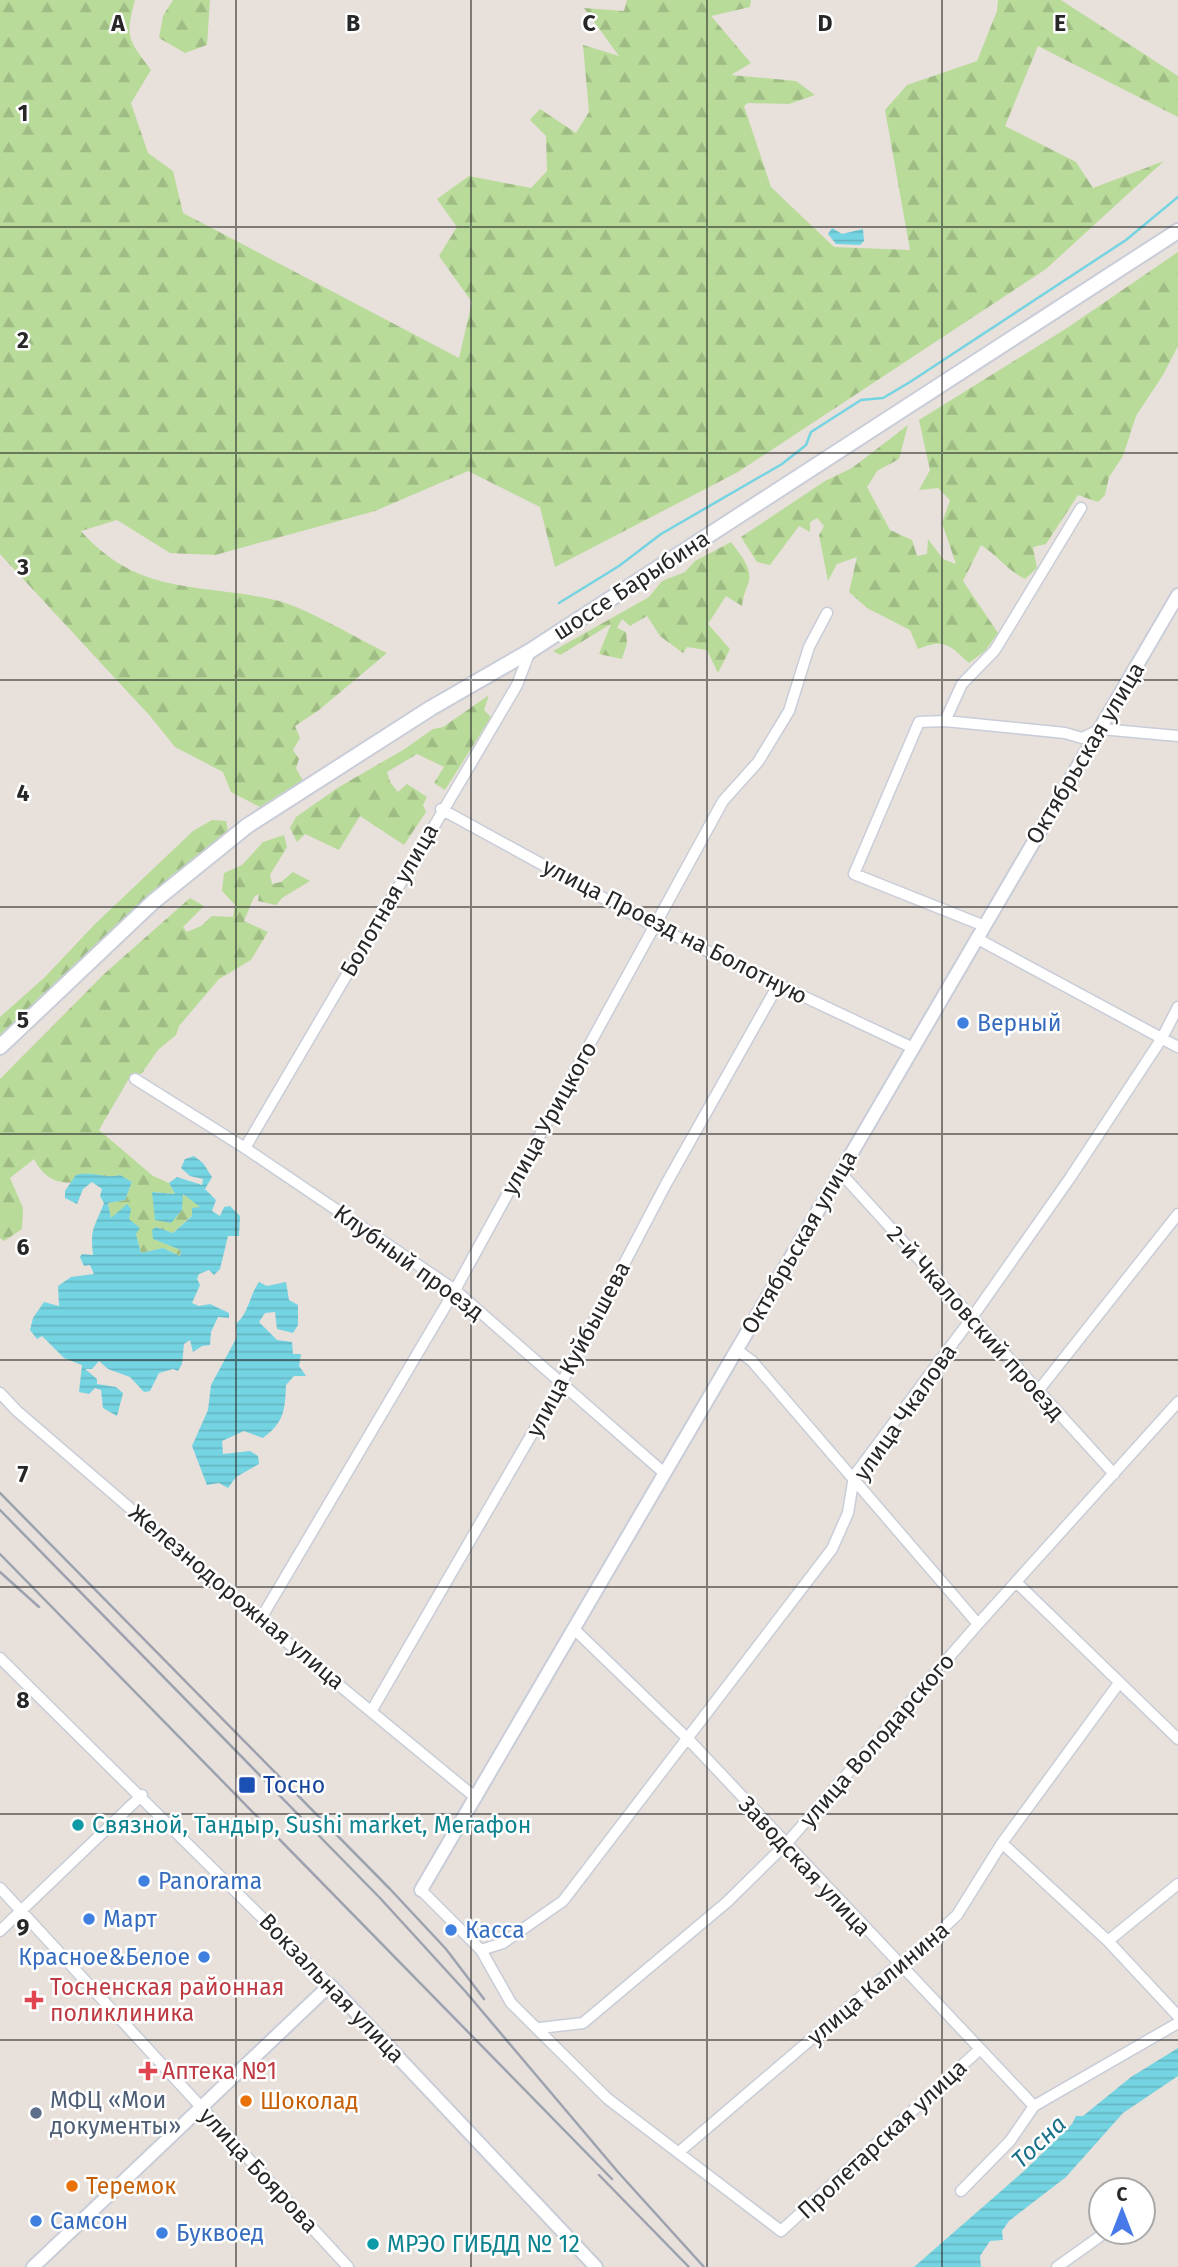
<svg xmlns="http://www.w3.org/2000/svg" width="1178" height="2267" font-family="'Fira Sans',sans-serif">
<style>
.forest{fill:url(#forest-firs)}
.water{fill:url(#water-rules)}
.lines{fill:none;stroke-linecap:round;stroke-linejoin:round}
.stream{stroke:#75d4e2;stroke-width:2.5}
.minor-casing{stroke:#c8cdd8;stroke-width:13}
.tertiary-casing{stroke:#c8cdd8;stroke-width:16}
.secondary-casing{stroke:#c8cdd8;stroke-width:18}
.minor{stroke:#fff;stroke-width:10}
.tertiary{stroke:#fff;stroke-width:12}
.secondary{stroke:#fff;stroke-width:14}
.rail{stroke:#9da2b0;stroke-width:2.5}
.grid{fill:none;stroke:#272727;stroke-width:2;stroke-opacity:0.55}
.shop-dot{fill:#3f7fe0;stroke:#fff;stroke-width:2.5}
.transit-dot{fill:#1a4fb4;stroke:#fff;stroke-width:2.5}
.culture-dot{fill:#0f9aa8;stroke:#fff;stroke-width:2.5}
.health-dot{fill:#e0444e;stroke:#fff;stroke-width:2.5}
.food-dot{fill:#e8710a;stroke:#fff;stroke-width:2.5}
.service-dot{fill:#5c6f8a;stroke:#fff;stroke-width:2.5}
.labels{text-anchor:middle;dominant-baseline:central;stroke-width:5;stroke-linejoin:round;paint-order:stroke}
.street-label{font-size:23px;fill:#272727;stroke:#fff}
.shop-label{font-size:23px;fill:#366cbe;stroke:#fff;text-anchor:start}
.transit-label{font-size:23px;fill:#164399;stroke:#fff;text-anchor:start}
.culture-label{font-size:23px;fill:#0d838f;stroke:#fff;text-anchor:start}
.health-label{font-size:23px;fill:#be3a42;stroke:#fff;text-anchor:start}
.service-label{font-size:23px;fill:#4e5e75;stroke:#fff;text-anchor:start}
.food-label{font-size:23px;fill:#c56008;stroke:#fff;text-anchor:start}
.water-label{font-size:24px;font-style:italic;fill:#197189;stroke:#fff}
.grid-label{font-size:23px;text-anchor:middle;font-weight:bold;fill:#272727;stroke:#fff;stroke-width:5;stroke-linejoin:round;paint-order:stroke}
</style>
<defs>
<pattern id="forest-firs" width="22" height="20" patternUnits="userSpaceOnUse" patternTransform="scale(1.75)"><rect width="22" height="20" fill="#b9db9a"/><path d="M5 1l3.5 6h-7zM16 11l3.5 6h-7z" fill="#9fbc85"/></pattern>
<pattern id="water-rules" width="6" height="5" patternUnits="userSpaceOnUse" patternTransform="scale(1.75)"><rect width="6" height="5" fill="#75d4e2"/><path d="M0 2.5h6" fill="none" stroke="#65b6c2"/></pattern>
</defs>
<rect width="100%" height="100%" fill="#e8e0da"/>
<path class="forest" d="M0 0H135C125 38 128 39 151 70L131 103 148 153 173 171 183 213 459 358 472 302 439 256 457 227 437 199 469 176 531 188 547 171 546 136 530 120 540 109 576 133 589 112 583 45 619 56 584 8 624 11 627 0H751L750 7 711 16 751 63 731 75 796 81 815 95 789 104 748 103 744 106 771 187 834 247 910 250 885 110 907 85 977 61 997 11 998 0H1061L1178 76V117L1038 46 1005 126 1076 162 1093 188 1164 161 1046 269 738 472 555 567 540 507 468 471 375 511 215 555 170 553 117 520 81 531C140 598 203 582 279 601 308 609 358 639 387 653L319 710 295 726 300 738 293 750 299 759 296 768 303 781 260 807 231 792 223 772 175 747 150 716 0 554Z
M173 0H210L207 45 185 53 159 38 163 16Z
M1178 252V346L1163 375 1136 416 1123 456 1109 477 1105 495 1098 502 1078 495 1046 544 1033 547 1037 568 1025 579C1007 570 998 556 981 545L963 581 998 633 985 651 969 663C949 645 945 638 918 649L910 630 867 608 849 592 857 557 837 564 828 581 819 535 824 526 817 518 810 522V532L799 526 770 565 757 562 741 537 825 481 852 468 908 425 899 459 877 471 867 487 890 530 912 540 917 556 927 554 928 539 943 559 956 564 942 523 950 500 938 488 919 490 930 470 919 420 1067 328Z
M731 542C739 553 754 569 748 584 745 592 743 597 742 606L726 596 708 624 730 649 718 673 707 650 687 647 683 653 660 636 647 616 630 626 622 619 617 628 626 632 627 643 622 659 599 654 611 624 560 655 553 651 649 597 662 581 685 572 695 561Z
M489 695 484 710 491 717 445 790 434 783 444 767 417 754 387 772 390 782 398 792 407 784 427 797 423 805 426 812 404 845 360 816 339 850 305 834 297 842 290 828 296 817 339 787 403 750 433 729 443 727Z
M212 820 226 821 228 830 179 874 172 875 0 1041V1017L45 977 94 925 193 831Z
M284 835 287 847 270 875 272 884 281 882 293 872 310 881 282 898 276 905 258 901 259 894 254 897 244 921 268 932 251 960 219 979 179 1026 176 1035 158 1050 142 1073 128 1080 99 1130 153 1176 169 1183 175 1194 153 1192 156 1220 183 1194 201 1207 173 1233 156 1227 154 1239 181 1250 180 1256 163 1248 141 1253 136 1234 111 1219 108 1203 125 1200 132 1182C123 1180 114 1177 105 1178 75 1182 51 1192 34 1159L10 1178 23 1208 22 1229 4 1241 0 1238V1079L104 974 190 898 204 906 183 927 187 932 201 926 212 916 233 917 235 905 222 891 224 873 242 865 263 842Z"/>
<path class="water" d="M832 228 842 234 863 229 864 241 860 245 836 244 828 234Z
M194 1156 203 1163 212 1177 205 1189 216 1200 212 1211 220 1216 224 1207 230 1206 240 1216 239 1236H228L220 1269 214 1275 209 1270 199 1274 197 1279 200 1285 192 1303 199 1306 210 1304 229 1313V1318L218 1317 211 1332 210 1345 202 1346 193 1352 190 1340 184 1344 182 1364 178 1371 173 1369 159 1373 150 1391 144 1392 130 1377 108 1369 99 1361 92 1369H85L97 1379V1384L116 1387 123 1393 117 1416 103 1408 101 1390 95 1388 89 1394 79 1392 82 1365 64 1358 42 1336 37 1339 30 1330 33 1318 44 1302 59 1306 58 1286 71 1277 94 1274 90 1265 84 1266 80 1257 82 1254 93 1255C90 1228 94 1229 104 1203L100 1196 102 1189 92 1182 83 1189 77 1204 65 1198V1191L76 1175C94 1171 105 1179 120 1175L132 1182 125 1200 108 1203 111 1218 127 1204 131 1209 129 1219 140 1228 136 1234 141 1253 163 1248 180 1256 181 1250 153 1239 152 1230 156 1227 173 1233 192 1216V1208L200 1207 183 1194 182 1210 171 1223 155 1220 152 1192 175 1194 169 1183 177 1177 202 1185 203 1179 190 1176 181 1168 185 1159Z
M259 1282 267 1286 286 1282 289 1300 298 1305V1325L293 1333 277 1329 275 1312 265 1313 259 1322 277 1340 292 1342 293 1354H301L299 1366 306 1376H294L286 1385C285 1411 284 1422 263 1438L244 1431 222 1441 223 1454 250 1451 258 1456 259 1464 236 1477 228 1488 219 1483 207 1485 192 1446 208 1410 211 1385 237 1337 236 1324C249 1313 249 1296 259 1282Z
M1178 2048V2076L1123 2113 1066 2177 1009 2221 1002 2231 1003 2240 990 2241 980 2256 981 2267H914L1024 2171 1072 2124 1076 2116H1083L1131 2077Z"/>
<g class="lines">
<path class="stream" d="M559 603 619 566 661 534 782 464 806 445 811 432 861 400 883 398 910 382 1126 240 1178 197"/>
<defs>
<path id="minor" d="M945 721 962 684 995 650 1081 508
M441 809 656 927 911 1047
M982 925 854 874 919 722 945 721 1065 733 1082 738 1101 729 1178 736
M976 938 1178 1047
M135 1079 245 1148 455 1290 663 1472
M245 1148 517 685 530 651
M839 1171 1114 1474
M737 1350 752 1361 978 1624
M1038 1391 1178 1214
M0 1393 17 1411 260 1620 476 1798
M1016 1582 1178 1739
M260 1620 455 1290 723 801 758 762 789 711 809 647 827 613
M574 1629 689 1740 1034 2106
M0 1658 330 1985
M372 1710 562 1382 666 1184 778 985
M1002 1843 1108 1941 1178 2016
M0 1888 348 2267
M421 1890 481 1950 511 2003 608 2099 781 2231 980 2049
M0 1931 142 1795
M1108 1941 1178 1884
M481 1950 503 1943 563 1901 832 1549 848 1513 854 1476 971 1319 1070 1178 1162 1038 1178 1007
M540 2028 583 2023 727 1902 786 1844 978 1624 1178 1402
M679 2152 898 1965 924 1946 957 1915 1002 1843 1119 1683
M961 2191 1010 2141 1034 2106 1178 2023
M1057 2267 1106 2232"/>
<path id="tertiary" d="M421 1890 1178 595
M33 2267 330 1985 596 2267"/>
<path id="secondary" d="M0 1047 153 902 247 826 431 708 530 651 1178 231"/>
</defs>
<use href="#minor" class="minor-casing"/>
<use href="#tertiary" class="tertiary-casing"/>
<use href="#secondary" class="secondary-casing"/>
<use href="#minor" class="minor"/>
<use href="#tertiary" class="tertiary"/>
<use href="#secondary" class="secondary"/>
<path class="rail" d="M0 1493 390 1889 446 1949 484 1999
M0 1510 380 1898 465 1991 618 2172 704 2267
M0 1554 612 2179
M0 1572 39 1607
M599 2175 689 2267"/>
</g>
<path class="grid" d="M236 0V2267M471 0V2267M707 0V2267M942 0V2267M0 227H1178M0 453H1178M0 680H1178M0 907H1178M0 1134H1178M0 1360H1178M0 1587H1178M0 1814H1178M0 2040H1178"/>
<g class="shop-dot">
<circle cx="963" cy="1023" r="7"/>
<circle cx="144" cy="1881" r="7"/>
<circle cx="89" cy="1919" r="7"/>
<circle cx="451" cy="1930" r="7"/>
<circle cx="204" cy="1957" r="7"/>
<circle cx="36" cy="2221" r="7"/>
<circle cx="162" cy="2233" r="7"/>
</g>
<rect class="transit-dot" x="238" y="1776" width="18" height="18" rx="3.5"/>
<g class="culture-dot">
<circle cx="78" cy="1825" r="7"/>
<circle cx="373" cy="2244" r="7"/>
</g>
<g class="health-dot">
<path d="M30.5 1989.5h7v7h7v7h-7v7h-7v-7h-7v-7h7z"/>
<path d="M144.5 2060.5h7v7h7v7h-7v7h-7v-7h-7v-7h7z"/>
</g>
<g class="food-dot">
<circle cx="246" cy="2101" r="7"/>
<circle cx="72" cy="2186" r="7"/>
</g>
<circle class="service-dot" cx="36" cy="2113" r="7"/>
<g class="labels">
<g class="street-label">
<text transform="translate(631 585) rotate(-33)">шоссе Барыбина</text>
<text transform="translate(1085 753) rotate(-59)">Октябрьская улица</text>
<text transform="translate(389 900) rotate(-60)">Болотная улица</text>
<text transform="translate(675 931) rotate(27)">улица Проезд на Болотную</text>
<text transform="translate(549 1118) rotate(-61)">улица Урицкого</text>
<text transform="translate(799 1242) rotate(-60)">Октябрьская улица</text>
<text transform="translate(409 1262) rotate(36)">Клубный проезд</text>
<text transform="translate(976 1323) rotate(48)">2-й Чкаловский проезд</text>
<text transform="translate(578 1349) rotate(-62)">улица Куйбышева</text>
<text transform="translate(905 1412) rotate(-55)">улица Чкалова</text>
<text transform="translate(237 1597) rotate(40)">Железнодорожная улица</text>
<text transform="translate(877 1740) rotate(-49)">улица Володарского</text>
<text transform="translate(805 1866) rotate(47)">Заводская улица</text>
<text transform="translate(878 1983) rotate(-40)">улица Калинина</text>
<text transform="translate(332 1988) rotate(46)">Вокзальная улица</text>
<text transform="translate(882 2139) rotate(-43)">Пролетарская улица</text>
<text transform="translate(259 2170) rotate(47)">улица Боярова</text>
</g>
<g class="shop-label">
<text x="977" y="1023">Верный</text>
<text x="158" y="1881">Panorama</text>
<text x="103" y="1919">Март</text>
<text x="465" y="1930">Касса</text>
<text x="190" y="1957" text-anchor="end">Красное&amp;Белое</text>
<text x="50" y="2221">Самсон</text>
<text x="176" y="2233">Буквоед</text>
</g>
<g class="transit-label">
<text x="263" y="1785">Тосно</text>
</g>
<g class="culture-label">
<text x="92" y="1825">Связной, Тандыр, Sushi market, Мегафон</text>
<text x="387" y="2244">МРЭО ГИБДД № 12</text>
</g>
<g class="health-label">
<text x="50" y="1987">Тосненская районная<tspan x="50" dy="26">поликлиника</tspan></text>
<text x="162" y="2071">Аптека №1</text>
</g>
<g class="service-label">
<text x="50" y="2100">МФЦ «Мои<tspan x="50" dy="26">документы»</tspan></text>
</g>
<g class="food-label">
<text x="260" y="2101">Шоколад</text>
<text x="86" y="2186">Теремок</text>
</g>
<g class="water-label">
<text transform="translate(1039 2142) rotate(-43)">Тосна</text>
</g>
</g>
<g class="grid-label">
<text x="118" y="31">A</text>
<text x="353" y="31">B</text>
<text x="589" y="31">C</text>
<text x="825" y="31">D</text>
<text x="1060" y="31">E</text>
<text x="23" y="121">1</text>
<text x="23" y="348">2</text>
<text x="23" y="575">3</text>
<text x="23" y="801">4</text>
<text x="23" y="1028">5</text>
<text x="23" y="1255">6</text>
<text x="23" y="1482">7</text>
<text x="23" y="1708">8</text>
<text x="23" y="1935">9</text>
</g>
<g transform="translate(1122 2211)"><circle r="33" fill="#ffffff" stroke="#a9a9a9" stroke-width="2"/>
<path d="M0-5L12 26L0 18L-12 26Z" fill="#477ae8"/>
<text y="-10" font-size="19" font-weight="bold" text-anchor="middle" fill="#272727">С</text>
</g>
</svg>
